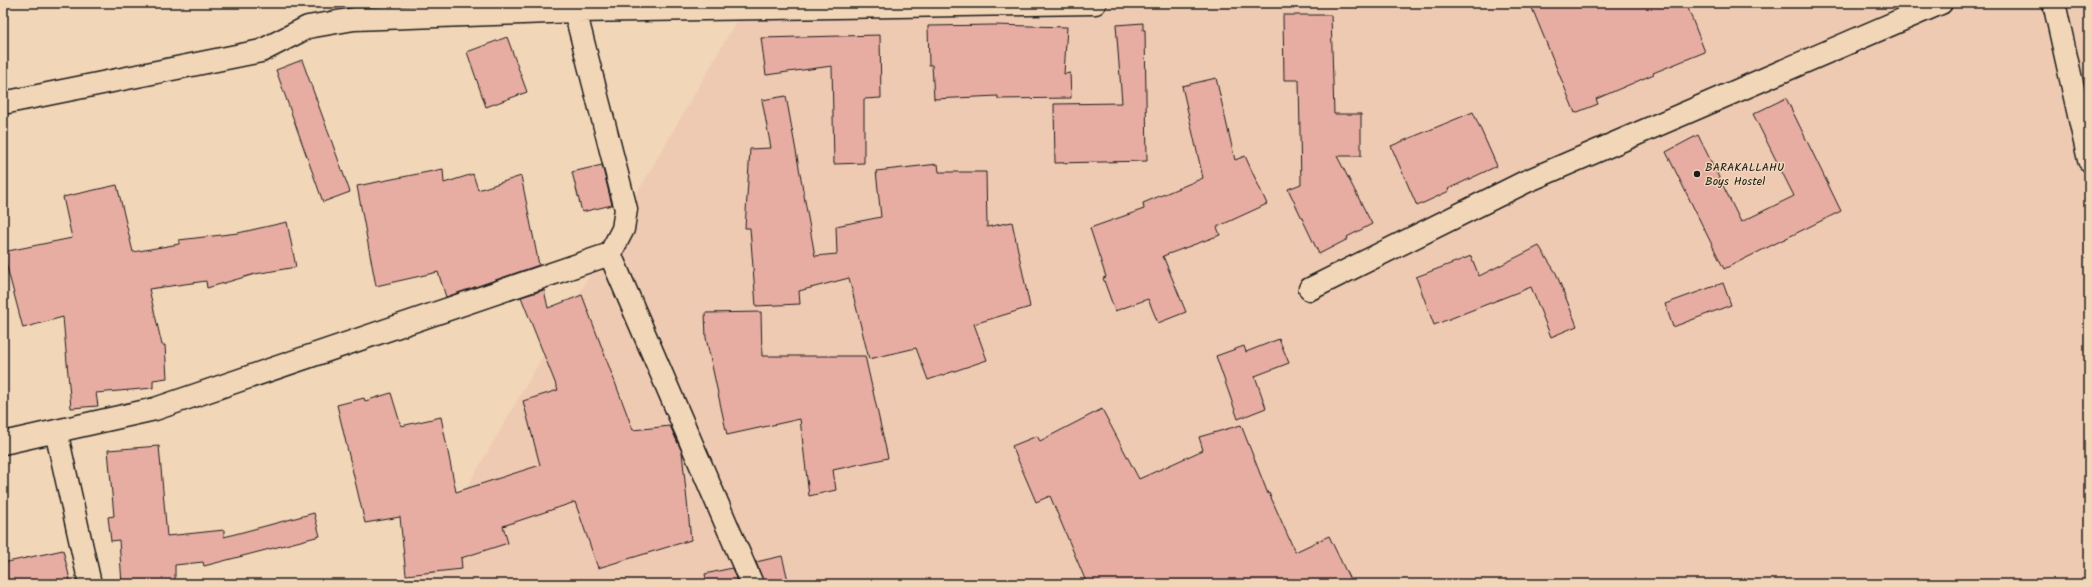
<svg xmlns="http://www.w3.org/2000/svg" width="2092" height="587" font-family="Kalam,sans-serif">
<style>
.built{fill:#efcab2}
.building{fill:#e7ada3;stroke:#1c1c1c}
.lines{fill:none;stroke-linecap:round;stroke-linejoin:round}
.minor-casing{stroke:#1c1c1c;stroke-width:25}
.minor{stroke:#f2d6b8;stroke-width:22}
.poi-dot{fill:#1c1c1c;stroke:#f2d6b8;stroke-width:1.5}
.labels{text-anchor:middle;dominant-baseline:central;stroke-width:3;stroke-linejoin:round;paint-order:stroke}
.poi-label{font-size:12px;fill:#1c1c1c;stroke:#f2d6b8;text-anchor:start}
</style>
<rect width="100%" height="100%" fill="#f2d6b8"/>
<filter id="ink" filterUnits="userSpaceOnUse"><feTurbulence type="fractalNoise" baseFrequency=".025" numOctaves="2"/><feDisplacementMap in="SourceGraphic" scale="8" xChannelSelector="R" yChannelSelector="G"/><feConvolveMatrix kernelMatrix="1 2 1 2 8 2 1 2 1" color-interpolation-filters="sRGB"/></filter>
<g filter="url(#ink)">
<path class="built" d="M747 3H2089V584H411Z"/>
<path class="building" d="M1530 3H1686L1705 52 1653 73 1654 74 1596 99 1598 104 1575 113Z
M1283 15H1331L1334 114H1361V156H1337L1372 224 1347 237 1348 239 1319 254 1288 189 1301 184 1299 80H1284Z
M1143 23V30H1145L1147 161 1055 163 1054 104 1122 103 1116 25Z
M994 25 1067 27 1064 74 1070 73 1071 98 998 99V96L934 99 932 65H929L928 26Z
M880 35 881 98 864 99V163L834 164 832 66 766 75 761 38Z
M507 37 527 92 486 107 467 52Z
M302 60 350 192 323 202 276 70Z
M1216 78 1235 160 1245 156 1267 204 1217 227 1220 235 1163 256 1186 312 1158 323 1148 299 1115 311 1103 278 1106 277 1090 228 1144 209 1143 203 1203 178 1182 86Z
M786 96 815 256 837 254 836 226 881 217 876 171 938 164 939 172H986L987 227 1012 222 1030 307 974 324 987 360 928 380 916 348 869 359 849 278 799 291 800 304 756 306 750 228H745L750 149 771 148 762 100Z
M1786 98 1841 211 1724 269 1666 152 1698 135 1741 222 1794 196 1753 114Z
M1473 112 1497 166 1448 189 1449 191 1417 206 1391 146Z
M602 165 612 205 582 212 572 172Z
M443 169 444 183 473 174 478 190 521 176 539 265 446 297 438 272 376 286 357 186Z
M117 185 133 252 179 244V240L238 233 287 222 296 267 255 274 207 288 206 281 149 289 162 345H165L167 378 153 380V388L96 393 98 406 71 408 63 317 23 328 3 252 72 238 63 197Z
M1539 246 1556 273 1577 326 1551 337 1531 287 1434 325 1416 277 1471 256 1479 276Z
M1723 283 1731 305 1673 327 1665 304Z
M544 290 548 308 582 295 633 430 670 426 682 452 691 540 598 568 575 502 503 526 508 543 461 558 462 569 406 575 400 517 365 523 337 405 364 398 365 401 391 393 401 426 441 417 456 492 540 465 523 401 558 390 521 297Z
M761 312 762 356H865L888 458 833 470 836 490 809 496 800 419 727 435 706 338 705 313Z
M1279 339 1289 363 1255 376 1266 408 1238 419 1216 356 1244 346 1246 352Z
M1102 409 1139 479 1203 450 1199 437 1241 425 1268 494 1269 493 1295 552 1329 536 1352 584H1087L1050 496 1036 502 1012 446 1037 436 1040 441Z
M159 446 167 536 224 530V537L314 513 320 536 204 566 203 562 175 565V584H122L119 540 111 541 108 517 114 516 108 450Z
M63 550 71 584H3V563Z
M782 556 789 584H764L756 562Z
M732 568 738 584H707L705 574Z"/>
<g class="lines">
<defs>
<path id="minor" d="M2054 3 2089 160
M3 103 261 51 308 27 354 19 576 11 1095 3
M610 254 752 584
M1310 289 1525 182 1941 3
M56 431 90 584
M3 443 155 409 610 254 623 229 626 209 573 3"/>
</defs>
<use href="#minor" class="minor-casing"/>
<use href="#minor" class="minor"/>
</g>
</g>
<circle class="poi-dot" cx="1697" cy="174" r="4"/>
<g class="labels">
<g class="poi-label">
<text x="1705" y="167">BARAKALLAHU<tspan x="1705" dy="14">Boys Hostel</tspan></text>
</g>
</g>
<rect width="2092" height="587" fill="none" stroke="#f2d6b8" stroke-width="16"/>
<rect x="8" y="8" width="2076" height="571" fill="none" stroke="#1c1c1c" stroke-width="1.5" filter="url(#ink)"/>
</svg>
